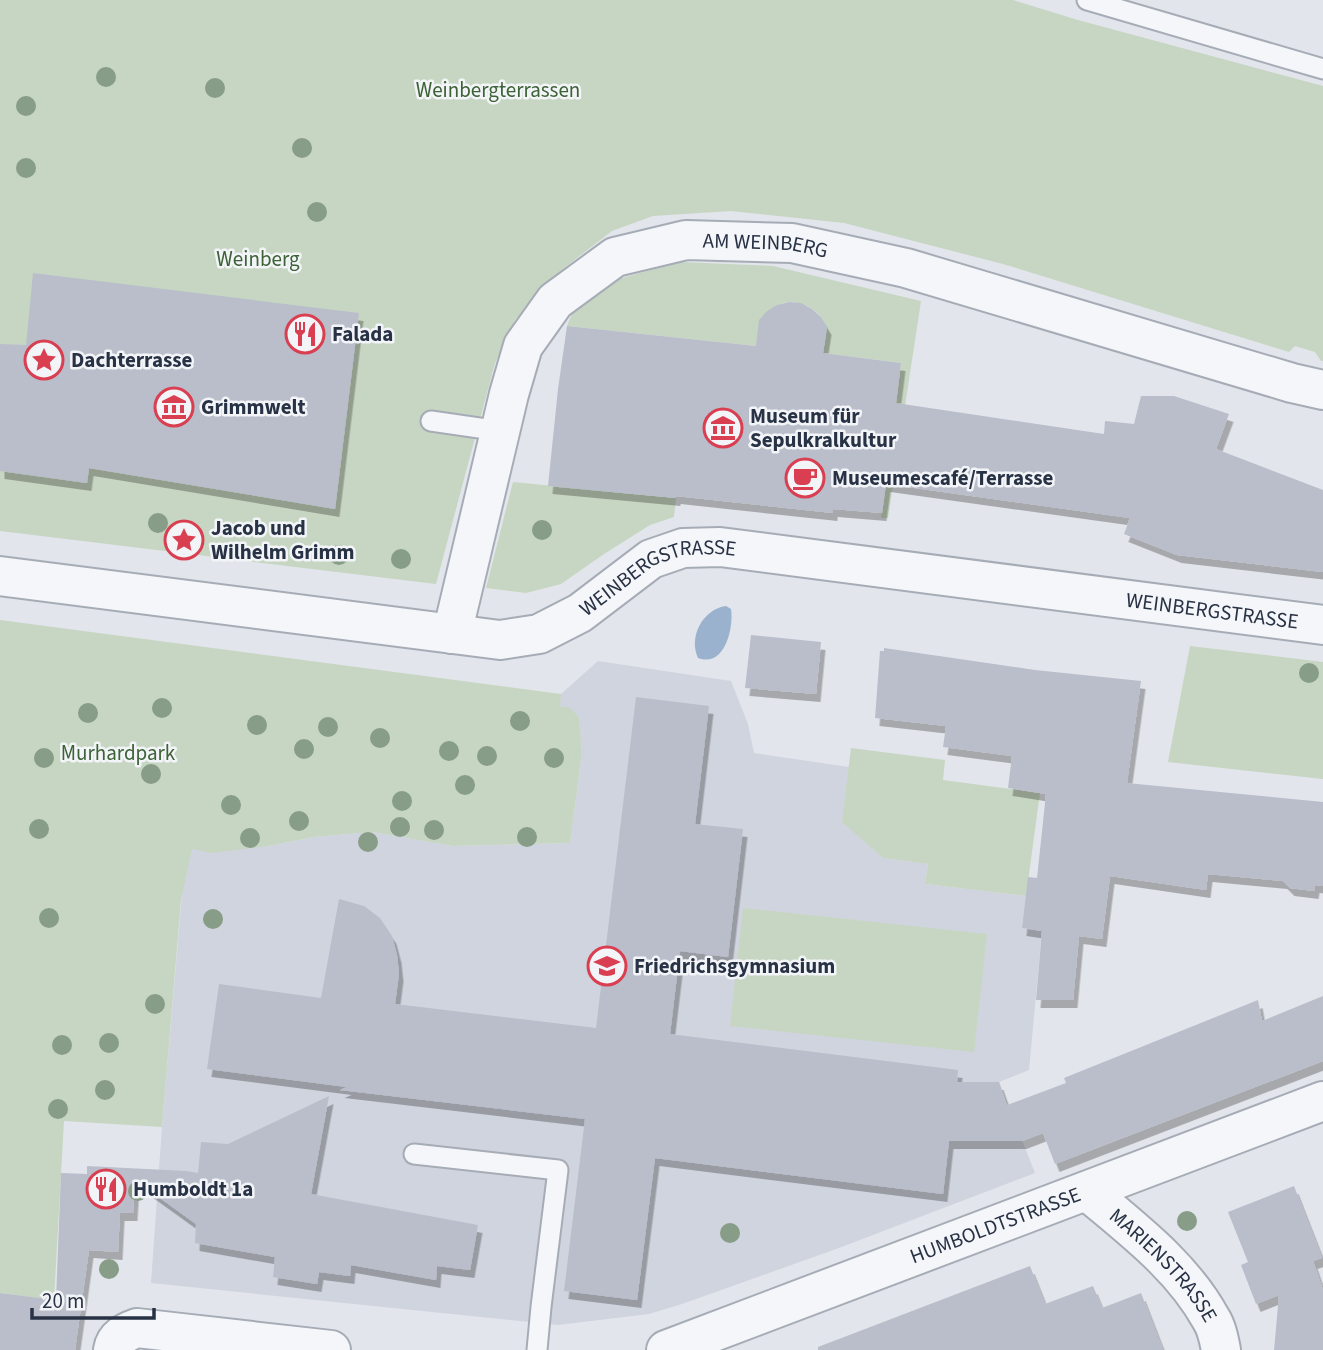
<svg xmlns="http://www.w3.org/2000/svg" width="1323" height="1350" font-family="'Source Sans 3',sans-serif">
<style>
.built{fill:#d0d4de}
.green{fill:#c7d6c2}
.water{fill:#9ab2ce}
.building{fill:#b9beca;filter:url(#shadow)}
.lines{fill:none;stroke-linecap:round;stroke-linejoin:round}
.lane-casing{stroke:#a6acb6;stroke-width:23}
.street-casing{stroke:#a6acb6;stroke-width:42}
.lane{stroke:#f5f6f9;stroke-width:19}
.street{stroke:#f5f6f9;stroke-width:38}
.tree{fill:#879d87}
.labels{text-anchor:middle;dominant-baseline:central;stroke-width:5;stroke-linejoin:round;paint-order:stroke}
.park-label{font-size:21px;fill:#3c6235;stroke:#f2f4f8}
.street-label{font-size:21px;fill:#283245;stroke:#f2f4f8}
.poi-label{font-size:21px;font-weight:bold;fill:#283245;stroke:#f2f4f8;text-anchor:start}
</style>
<defs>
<filter id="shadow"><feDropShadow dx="4.5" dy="8" stdDeviation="0" flood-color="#0004"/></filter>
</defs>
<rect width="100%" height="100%" fill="#e2e5eb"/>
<path class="built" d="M598 661 731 681 748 724 754 753 849 767 843 822 883 858 928 864 925 884 1026 896 1022 928 1042 931 1029 1070 999 1082 1035 1173 839 1248 682 1304 649 1314 558 1325 151 1283 162 1127 186 848 268 846 314 837 372 832 453 846 570 843 582 752 579 717 559 707 561 694Z"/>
<path class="green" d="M0 0H1013L1078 20 1323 86V361H1321L1315 352 1295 346 1289 352 1003 264 844 223 731 211 653 216 612 231 564 268 515 320 495 363 436 584 0 531Z
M680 262 773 266 921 301 888 518H881L901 363 823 353C824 345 828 333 825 325 821 311 803 301 788 302 780 303 774 307 767 311L756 346 567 326 573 311 618 279Z
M513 482 676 498 674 517 650 525 604 554 561 584 526 593 486 588Z
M0 620 561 694 560 707H569L579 717 582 752 570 843 453 846 372 832 314 837 268 846 212 853 192 849 181 900 162 1127 64 1121 54 1300 0 1293Z
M1190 646 1323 662V779L1168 762Z
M851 748 945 760 943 780 1040 793 1026 896 925 884 928 864 883 858 842 822Z
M743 908 987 934 974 1052 730 1026Z"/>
<path class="water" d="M726 606 731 609C734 629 724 668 698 658 688 637 703 609 726 606Z"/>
<path class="building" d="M33 273 359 313 335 509 89 468 87 483 0 471V344L26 345Z
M789 302 801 303 812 309 821 317 827 327 823 353 901 363 896 403 1104 434 1105 421 1134 424 1141 396H1174L1229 414 1216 449 1323 490V572L1177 555 1124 534 1130 518 886 484 882 513 833 509V513L676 496V498L548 486 558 389 567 326 756 346 759 320 767 311 777 305Z
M751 635 821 642 816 694 745 688Z
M884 648 1035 670 1141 681 1127 783 1323 802V886L1315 885 1314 891 1290 888 1283 881 1208 874 1206 890 1110 876 1102 939 1079 936 1073 1000H1036L1042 931 1022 928 1028 877 1037 878 1046 794 1008 788 1012 756 943 747 946 726 875 718 880 651H884Z
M636 697 709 706 695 824 743 829 728 957 680 951 670 1034 958 1070 957 1082H999L1007 1105 1066 1083 1064 1078 1258 1000 1262 1021 1323 996V1061L1055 1164 1043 1133 1022 1141H949L943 1194 655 1158 637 1300 564 1291 585 1119 340 1090 347 1087 207 1069 219 984 321 998 339 899 364 906 380 918 392 936 397 955 399 974 395 1004 596 1028Z
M329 1096 311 1194 478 1225 470 1270 437 1266 436 1280 351 1265 350 1276 319 1272 317 1284 273 1277 275 1257 195 1243 196 1224 135 1180 133 1213H120L118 1252 89 1250 75 1350H0V1293L56 1300 61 1173 87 1174V1166L186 1171 198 1173 201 1142 228 1144Z
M1294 1186 1322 1258 1313 1261 1323 1290V1350H1274L1279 1295 1256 1304 1241 1265 1248 1262 1228 1212Z
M1030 1266 1045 1304 1093 1286 1102 1308 1141 1293 1163 1350H818V1347Z"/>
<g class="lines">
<defs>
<path id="lane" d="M1087 0 1323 69
M431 421 500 431
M414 1154 558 1170 541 1307 537 1350"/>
<g id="street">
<path id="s1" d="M0 576 500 640 539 634 580 613 651 559 683 548 720 547 1323 625"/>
<path id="s2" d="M452 634 509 394 523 346 555 301 615 257 686 240 792 243 906 268 1292 383 1323 390"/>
<path id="s3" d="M1087 1191C1132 1229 1182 1266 1211 1319 1217 1328 1219 1340 1221 1350"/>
<path d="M113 1350C115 1337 126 1332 137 1328L331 1350"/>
<path id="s4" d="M666 1350 1323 1101"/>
</g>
</defs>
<use href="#lane" class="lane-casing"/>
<use href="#street" class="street-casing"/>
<use href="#lane" class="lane"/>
<use href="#street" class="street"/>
</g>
<g class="tree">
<circle cx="106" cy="77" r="10"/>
<circle cx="215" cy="88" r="10"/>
<circle cx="26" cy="106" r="10"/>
<circle cx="302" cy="148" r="10"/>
<circle cx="26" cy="168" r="10"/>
<circle cx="317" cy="212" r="10"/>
<circle cx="158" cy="523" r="10"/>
<circle cx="542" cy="530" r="10"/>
<circle cx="339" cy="555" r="10"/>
<circle cx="401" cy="559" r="10"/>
<circle cx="1309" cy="673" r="10"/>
<circle cx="162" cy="708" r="10"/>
<circle cx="88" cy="713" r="10"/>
<circle cx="520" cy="721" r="10"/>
<circle cx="257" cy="725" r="10"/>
<circle cx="328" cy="727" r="10"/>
<circle cx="380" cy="738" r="10"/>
<circle cx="304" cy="749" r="10"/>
<circle cx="449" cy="751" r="10"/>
<circle cx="487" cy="756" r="10"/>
<circle cx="44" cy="758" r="10"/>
<circle cx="554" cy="758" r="10"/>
<circle cx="151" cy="774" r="10"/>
<circle cx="465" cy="785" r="10"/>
<circle cx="402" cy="801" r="10"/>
<circle cx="231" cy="805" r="10"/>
<circle cx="299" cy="821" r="10"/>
<circle cx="400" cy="827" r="10"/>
<circle cx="39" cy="829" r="10"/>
<circle cx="434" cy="830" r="10"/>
<circle cx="527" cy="837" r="10"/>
<circle cx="250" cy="838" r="10"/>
<circle cx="368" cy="842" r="10"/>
<circle cx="49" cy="918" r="10"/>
<circle cx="213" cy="919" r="10"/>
<circle cx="155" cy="1004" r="10"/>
<circle cx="109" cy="1043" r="10"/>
<circle cx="62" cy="1045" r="10"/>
<circle cx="105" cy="1090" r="10"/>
<circle cx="58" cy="1109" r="10"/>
<circle cx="138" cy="1191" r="10"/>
<circle cx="1187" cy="1221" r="10"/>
<circle cx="730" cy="1233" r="10"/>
<circle cx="109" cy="1269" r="10"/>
</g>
<defs>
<symbol id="restaurant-ring" viewBox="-11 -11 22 22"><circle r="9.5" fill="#f2f4f8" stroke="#d93f51" stroke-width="1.5"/><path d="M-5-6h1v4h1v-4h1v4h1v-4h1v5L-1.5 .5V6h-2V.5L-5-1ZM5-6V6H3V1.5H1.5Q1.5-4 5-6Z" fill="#d93f51"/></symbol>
<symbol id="sight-ring" viewBox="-11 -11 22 22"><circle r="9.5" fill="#f2f4f8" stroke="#d93f51" stroke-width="1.5"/><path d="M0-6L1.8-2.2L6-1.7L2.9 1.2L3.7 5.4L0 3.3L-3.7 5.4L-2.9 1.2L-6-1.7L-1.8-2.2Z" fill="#d93f51"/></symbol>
<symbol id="museum-ring" viewBox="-11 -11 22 22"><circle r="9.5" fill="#f2f4f8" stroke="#d93f51" stroke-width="1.5"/><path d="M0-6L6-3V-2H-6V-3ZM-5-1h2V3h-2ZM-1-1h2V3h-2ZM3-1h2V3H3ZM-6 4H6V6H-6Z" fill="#d93f51"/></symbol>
<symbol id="cafe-ring" viewBox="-11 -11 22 22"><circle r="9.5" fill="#f2f4f8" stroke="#d93f51" stroke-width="1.5"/><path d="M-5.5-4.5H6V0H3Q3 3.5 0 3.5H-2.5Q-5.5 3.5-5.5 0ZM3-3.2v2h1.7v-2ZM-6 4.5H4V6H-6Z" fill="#d93f51"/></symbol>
<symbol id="school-ring" viewBox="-11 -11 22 22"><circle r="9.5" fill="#f2f4f8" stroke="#d93f51" stroke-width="1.5"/><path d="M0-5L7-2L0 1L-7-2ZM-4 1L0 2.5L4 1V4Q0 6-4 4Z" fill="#d93f51"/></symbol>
</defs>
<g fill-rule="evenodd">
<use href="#restaurant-ring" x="283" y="312" width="44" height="44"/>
<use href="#sight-ring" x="22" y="338" width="44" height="44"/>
<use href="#museum-ring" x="152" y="385" width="44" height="44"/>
<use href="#museum-ring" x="701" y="406" width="44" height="44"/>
<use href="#cafe-ring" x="783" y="456" width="44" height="44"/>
<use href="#sight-ring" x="162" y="518" width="44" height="44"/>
<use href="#school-ring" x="585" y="944" width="44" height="44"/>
<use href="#restaurant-ring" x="84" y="1167" width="44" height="44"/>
</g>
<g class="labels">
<g class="park-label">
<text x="498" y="90">Weinbergterrassen</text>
<text x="258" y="259">Weinberg</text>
<text x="118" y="753">Murhardpark</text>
</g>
<g class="street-label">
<text stroke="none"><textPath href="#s2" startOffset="579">AM WEINBERG</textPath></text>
<text stroke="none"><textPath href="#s1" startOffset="679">WEINBERGSTRASSE</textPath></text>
<text stroke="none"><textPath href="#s1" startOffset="1246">WEINBERGSTRASSE</textPath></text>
<text stroke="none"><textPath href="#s4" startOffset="352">HUMBOLDTSTRASSE</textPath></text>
<text stroke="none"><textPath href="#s3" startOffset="107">MARIENSTRASSE</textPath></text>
</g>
<g class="poi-label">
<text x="332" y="334">Falada</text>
<text x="71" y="360">Dachterrasse</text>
<text x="201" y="407">Grimmwelt</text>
<text x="750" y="416">Museum für<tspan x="750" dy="24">Sepulkralkultur</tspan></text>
<text x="832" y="478">Museumescafé/Terrasse</text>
<text x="211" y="528">Jacob und<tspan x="211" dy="24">Wilhelm Grimm</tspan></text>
<text x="634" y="966">Friedrichsgymnasium</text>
<text x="133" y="1189">Humboldt 1a</text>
</g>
</g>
<path d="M32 1308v10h122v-10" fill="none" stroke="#283245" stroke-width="3.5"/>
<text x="42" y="1308" font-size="21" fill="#283245" stroke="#f2f4f8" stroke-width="5" paint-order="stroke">20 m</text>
</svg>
